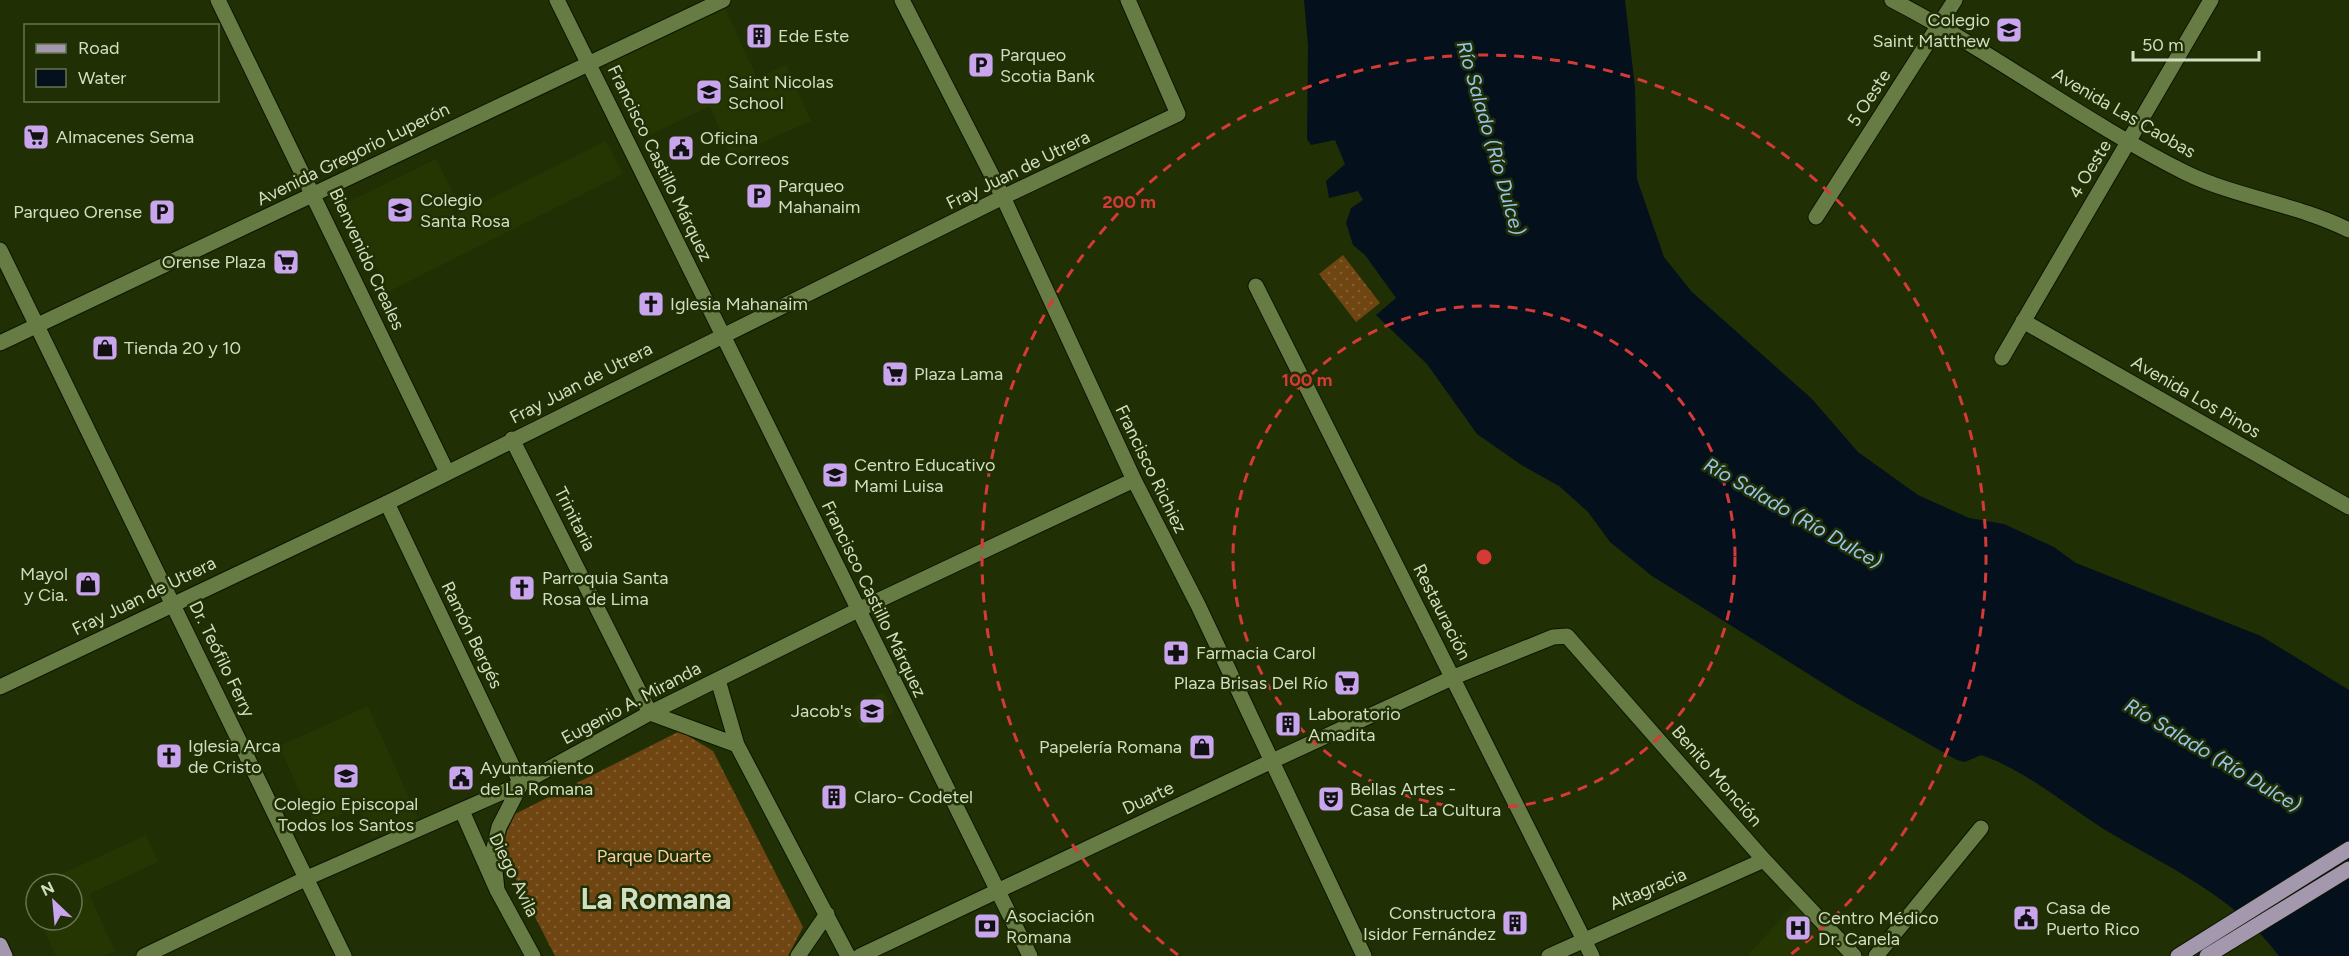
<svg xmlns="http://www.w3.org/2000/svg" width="2349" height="956" font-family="Figtree,sans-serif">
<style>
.built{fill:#253603}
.grass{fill:url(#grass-dots)}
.water{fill:#04111d}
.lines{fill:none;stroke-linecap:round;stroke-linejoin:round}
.street-casing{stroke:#0d1600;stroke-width:17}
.secondary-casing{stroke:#0d1600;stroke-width:17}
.primary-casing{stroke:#0d1600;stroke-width:17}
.street{stroke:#667c44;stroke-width:15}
.secondary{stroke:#667c44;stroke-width:15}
.primary{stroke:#a498ae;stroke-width:15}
.ring{fill:none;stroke:#d63a37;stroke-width:3;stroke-dasharray:10 8}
.labels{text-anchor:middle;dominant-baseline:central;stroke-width:5;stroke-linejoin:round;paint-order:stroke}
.poi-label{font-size:18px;fill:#d1dec1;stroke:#212f04;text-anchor:start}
.street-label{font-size:18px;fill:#d1dec1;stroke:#212f04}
.park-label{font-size:18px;fill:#fbcfa3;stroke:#212f04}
.water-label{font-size:20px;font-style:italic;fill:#98c5ee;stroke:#212f04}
.town-label{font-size:30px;font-weight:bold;fill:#d1dec1;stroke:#212f04}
.centre{fill:#d63a37;stroke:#212f04;stroke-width:3}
.ring-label{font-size:18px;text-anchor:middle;font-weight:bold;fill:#d63a37;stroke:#212f04;stroke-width:5;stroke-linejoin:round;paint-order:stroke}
</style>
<defs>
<pattern id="grass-dots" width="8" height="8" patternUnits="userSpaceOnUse" patternTransform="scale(1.5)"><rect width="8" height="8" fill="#6f4512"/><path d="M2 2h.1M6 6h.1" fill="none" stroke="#825f33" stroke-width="1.8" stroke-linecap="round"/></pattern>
</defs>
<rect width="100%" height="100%" fill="#212f04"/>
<path class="built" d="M725 8 757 78 786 65 811 121 730 157 710 106 642 139 605 62Z
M606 141 623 174 388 292 344 204 436 159 456 198 448 202 455 216Z
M883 692 894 712 861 729 850 709Z
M368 706 418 818 372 838 358 807 315 826 279 746Z
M146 835 158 862 89 894 115 951 104 956H56L39 920H72V884H40Z
M36 886V913L26 890Z
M1796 902 1848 956H1747Z"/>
<path class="grass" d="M1343 255 1380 303 1356 322 1319 274Z
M680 731 713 751 803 927 788 956H555L500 848 515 814Z"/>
<path class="water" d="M1304 0H1625L1635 88 1637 179 1664 257 1692 292 1812 399 1858 452 1918 495 1969 518 2004 524 2054 547 2076 563 2261 636 2349 690V956H2279C2234 895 2165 866 2102 828 2063 803 2025 770 1981 755L1965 762 1957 760 1845 697 1652 576 1610 542 1588 512 1559 486 1523 466 1477 434 1427 364 1376 315 1396 298 1365 255 1353 245 1346 223 1351 208 1363 200 1358 191 1329 198 1326 181 1345 164 1335 140 1311 145 1307 139 1308 46Z"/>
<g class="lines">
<defs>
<path id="street" d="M218 0 447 472
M1892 0C1993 52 2084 122 2186 173 2238 198 2297 204 2349 230
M1003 197 1178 114 1128 0
M1816 217 1955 0
M0 250 344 956
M1256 286 1592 956
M2023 321 2349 507
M2002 358 2211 0
M512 439 650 713 737 745
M387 503 521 784 499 827 493 852 497 890
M718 680 737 745 848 956
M462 811 497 890 533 956
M144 956 307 878 521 784 650 713 858 610 1134 480
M798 956 827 914
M860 956 1270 762
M1876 956 1981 828"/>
<path id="secondary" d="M557 0 1030 956
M902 0 1003 197 1134 480 1198 605 1364 956
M0 343 723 0
M0 687 387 503 1003 197
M1270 762 1454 677 1553 637 1567 636 1764 860 1854 956
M1549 956 1764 860"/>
<path id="primary" d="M0 945 5 956
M2178 956 2349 849
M2207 956 2349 869"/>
</defs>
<use href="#street" class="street-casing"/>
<use href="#secondary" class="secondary-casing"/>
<use href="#primary" class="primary-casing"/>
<use href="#street" class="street"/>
<use href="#secondary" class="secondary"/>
<use href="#primary" class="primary"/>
</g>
<g class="ring">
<circle cx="1484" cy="557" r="251"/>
<path d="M1178 955A502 502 0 1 1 1790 955"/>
</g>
<defs>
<symbol id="university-square" viewBox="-11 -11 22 22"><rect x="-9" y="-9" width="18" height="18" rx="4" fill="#c9a5ee" stroke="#212f04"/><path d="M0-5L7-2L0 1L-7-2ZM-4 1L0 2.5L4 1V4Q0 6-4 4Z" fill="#111"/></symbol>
<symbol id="building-square" viewBox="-11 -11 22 22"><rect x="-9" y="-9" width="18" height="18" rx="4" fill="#c9a5ee" stroke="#212f04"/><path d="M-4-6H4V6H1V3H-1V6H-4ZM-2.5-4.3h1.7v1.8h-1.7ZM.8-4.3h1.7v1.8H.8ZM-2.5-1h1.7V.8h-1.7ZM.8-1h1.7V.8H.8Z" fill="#111"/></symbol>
<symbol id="parking-square" viewBox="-11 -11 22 22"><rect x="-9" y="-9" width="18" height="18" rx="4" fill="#c9a5ee" stroke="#212f04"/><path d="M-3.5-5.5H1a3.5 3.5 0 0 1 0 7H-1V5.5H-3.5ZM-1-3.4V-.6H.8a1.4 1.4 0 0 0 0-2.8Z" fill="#111"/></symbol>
<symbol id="school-square" viewBox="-11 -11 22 22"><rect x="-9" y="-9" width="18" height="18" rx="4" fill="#c9a5ee" stroke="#212f04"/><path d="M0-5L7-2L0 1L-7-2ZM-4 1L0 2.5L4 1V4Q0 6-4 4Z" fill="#111"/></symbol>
<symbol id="supermarket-square" viewBox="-11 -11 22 22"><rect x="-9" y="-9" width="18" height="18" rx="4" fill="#c9a5ee" stroke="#212f04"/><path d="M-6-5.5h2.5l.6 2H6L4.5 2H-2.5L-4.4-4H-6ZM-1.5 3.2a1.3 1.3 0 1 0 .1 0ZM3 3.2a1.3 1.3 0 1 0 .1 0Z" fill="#111"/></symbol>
<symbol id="civic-square" viewBox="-11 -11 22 22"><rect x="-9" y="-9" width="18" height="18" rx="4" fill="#c9a5ee" stroke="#212f04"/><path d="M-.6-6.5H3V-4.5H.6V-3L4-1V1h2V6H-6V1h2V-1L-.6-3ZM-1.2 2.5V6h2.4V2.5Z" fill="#111"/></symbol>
<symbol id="church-square" viewBox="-11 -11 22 22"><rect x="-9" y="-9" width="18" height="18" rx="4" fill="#c9a5ee" stroke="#212f04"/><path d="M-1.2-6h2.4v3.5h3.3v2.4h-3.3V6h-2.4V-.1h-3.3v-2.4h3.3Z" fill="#111"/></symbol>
<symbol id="shop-square" viewBox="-11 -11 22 22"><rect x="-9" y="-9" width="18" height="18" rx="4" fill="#c9a5ee" stroke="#212f04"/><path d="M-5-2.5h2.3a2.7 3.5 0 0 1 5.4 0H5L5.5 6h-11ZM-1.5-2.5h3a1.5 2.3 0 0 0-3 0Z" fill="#111"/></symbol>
<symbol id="pharmacy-square" viewBox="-11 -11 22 22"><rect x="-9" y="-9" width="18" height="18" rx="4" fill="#c9a5ee" stroke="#212f04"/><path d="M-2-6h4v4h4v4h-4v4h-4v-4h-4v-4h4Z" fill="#111"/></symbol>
<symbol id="theatre-square" viewBox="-11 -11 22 22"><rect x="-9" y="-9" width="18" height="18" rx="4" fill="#c9a5ee" stroke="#212f04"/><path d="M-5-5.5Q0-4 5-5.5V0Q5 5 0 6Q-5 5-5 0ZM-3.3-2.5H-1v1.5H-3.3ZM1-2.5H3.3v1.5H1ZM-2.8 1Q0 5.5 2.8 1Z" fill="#111"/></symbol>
<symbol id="bank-square" viewBox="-11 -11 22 22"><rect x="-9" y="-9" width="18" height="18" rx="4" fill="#c9a5ee" stroke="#212f04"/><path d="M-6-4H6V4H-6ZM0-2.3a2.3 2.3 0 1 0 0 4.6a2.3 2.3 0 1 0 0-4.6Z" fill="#111"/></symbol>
<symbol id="hospital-square" viewBox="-11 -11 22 22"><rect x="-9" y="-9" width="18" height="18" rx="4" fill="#c9a5ee" stroke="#212f04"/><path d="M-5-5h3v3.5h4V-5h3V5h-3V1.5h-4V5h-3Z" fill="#111"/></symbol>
</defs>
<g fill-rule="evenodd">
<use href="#university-square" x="1994" y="15" width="30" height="30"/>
<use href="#building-square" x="744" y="21" width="30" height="30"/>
<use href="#parking-square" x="966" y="50" width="30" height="30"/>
<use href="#school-square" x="694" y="77" width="30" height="30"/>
<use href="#supermarket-square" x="21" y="122" width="30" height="30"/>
<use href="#civic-square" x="666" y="133" width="30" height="30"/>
<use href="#parking-square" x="744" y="181" width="30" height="30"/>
<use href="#school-square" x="385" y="195" width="30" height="30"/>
<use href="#parking-square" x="147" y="197" width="30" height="30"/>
<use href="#supermarket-square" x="271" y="247" width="30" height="30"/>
<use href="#church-square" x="636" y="289" width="30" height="30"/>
<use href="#shop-square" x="90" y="333" width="30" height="30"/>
<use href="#supermarket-square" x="880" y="359" width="30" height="30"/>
<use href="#school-square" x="820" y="460" width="30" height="30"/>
<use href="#shop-square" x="73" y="569" width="30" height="30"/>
<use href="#church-square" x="507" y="573" width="30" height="30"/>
<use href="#pharmacy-square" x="1161" y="638" width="30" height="30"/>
<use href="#supermarket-square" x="1332" y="668" width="30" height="30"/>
<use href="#school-square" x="857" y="696" width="30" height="30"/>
<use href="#building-square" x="1273" y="709" width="30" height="30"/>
<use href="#shop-square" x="1187" y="732" width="30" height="30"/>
<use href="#church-square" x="154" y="741" width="30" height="30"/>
<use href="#school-square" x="331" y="761" width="30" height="30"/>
<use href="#civic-square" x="446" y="763" width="30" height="30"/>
<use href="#building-square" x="819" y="782" width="30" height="30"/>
<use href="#theatre-square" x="1316" y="784" width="30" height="30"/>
<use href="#civic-square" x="2011" y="903" width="30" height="30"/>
<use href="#building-square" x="1500" y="908" width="30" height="30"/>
<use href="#bank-square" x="972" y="911" width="30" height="30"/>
<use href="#hospital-square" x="1783" y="913" width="30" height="30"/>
</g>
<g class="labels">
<g class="poi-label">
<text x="1990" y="20" text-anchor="end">Colegio<tspan x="1990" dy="21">Saint Matthew</tspan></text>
<text x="778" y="36">Ede Este</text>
<text x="1000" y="55">Parqueo<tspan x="1000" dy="21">Scotia Bank</tspan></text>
<text x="728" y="82">Saint Nicolas<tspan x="728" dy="21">School</tspan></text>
<text x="56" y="137">Almacenes Sema</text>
<text x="700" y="138">Oficina<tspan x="700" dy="21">de Correos</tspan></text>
<text x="778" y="186">Parqueo<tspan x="778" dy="21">Mahanaim</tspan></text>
<text x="420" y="200">Colegio<tspan x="420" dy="21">Santa Rosa</tspan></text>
<text x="142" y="212" text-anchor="end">Parqueo Orense</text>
<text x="266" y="262" text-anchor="end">Orense Plaza</text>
<text x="670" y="304">Iglesia Mahanaim</text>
<text x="124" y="348">Tienda 20 y 10</text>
<text x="914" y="374">Plaza Lama</text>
<text x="854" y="465">Centro Educativo<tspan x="854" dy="21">Mami Luisa</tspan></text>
<text x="68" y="574" text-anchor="end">Mayol<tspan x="68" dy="21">y Cia.</tspan></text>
<text x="542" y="578">Parroquia Santa<tspan x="542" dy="21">Rosa de Lima</tspan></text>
<text x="1196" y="653">Farmacia Carol</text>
<text x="1328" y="683" text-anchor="end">Plaza Brisas Del Río</text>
<text x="852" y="711" text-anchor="end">Jacob's</text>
<text x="1308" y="714">Laboratorio<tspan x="1308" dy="21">Amadita</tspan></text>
<text x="188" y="746">Iglesia Arca<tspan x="188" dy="21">de Cristo</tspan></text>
<text x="1182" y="747" text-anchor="end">Papelería Romana</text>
<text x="480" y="768">Ayuntamiento<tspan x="480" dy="21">de La Romana</tspan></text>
<text x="1350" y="789">Bellas Artes -<tspan x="1350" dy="21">Casa de La Cultura</tspan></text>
<text x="854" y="797">Claro- Codetel</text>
<text x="346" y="804" text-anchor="middle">Colegio Episcopal<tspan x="346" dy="21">Todos los Santos</tspan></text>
<text x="2046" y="908">Casa de<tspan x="2046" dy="21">Puerto Rico</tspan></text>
<text x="1496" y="913" text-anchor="end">Constructora<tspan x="1496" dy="21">Isidor Fernández</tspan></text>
<text x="1006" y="916">Asociación<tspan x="1006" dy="21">Romana</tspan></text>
<text x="1818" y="918">Centro Médico<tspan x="1818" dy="21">Dr. Canela</tspan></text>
</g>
<g class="street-label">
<text transform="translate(1869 98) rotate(-57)">5 Oeste</text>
<text transform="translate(2124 113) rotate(30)">Avenida Las Caobas</text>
<text transform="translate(353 154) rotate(-26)">Avenida Gregorio Luperón</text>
<text transform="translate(660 163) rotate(64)">Francisco Castillo Márquez</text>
<text transform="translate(2090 169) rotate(-59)">4 Oeste</text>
<text transform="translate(1018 170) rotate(-26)">Fray Juan de Utrera</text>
<text transform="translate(367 259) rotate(65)">Bienvenido Creales</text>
<text transform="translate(581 383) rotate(-27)">Fray Juan de Utrera</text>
<text transform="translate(2196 397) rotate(30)">Avenida Los Pinos</text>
<text transform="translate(1151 469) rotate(64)">Francisco Richiez</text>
<text transform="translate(575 519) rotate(63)">Trinitaria</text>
<text transform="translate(144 596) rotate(-26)">Fray Juan de Utrera</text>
<text transform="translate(874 599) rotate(64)">Francisco Castillo Márquez</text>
<text transform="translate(1442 612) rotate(63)">Restauración</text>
<text transform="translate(472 635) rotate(64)">Ramón Bergés</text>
<text transform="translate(222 659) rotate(64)">Dr. Teófilo Ferry</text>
<text transform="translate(631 703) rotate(-28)">Eugenio A. Miranda</text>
<text transform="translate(1717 776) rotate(49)">Benito Monción</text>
<text transform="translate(1148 798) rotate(-25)">Duarte</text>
<text transform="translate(514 875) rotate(64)">Diego Avila</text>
<text transform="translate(1648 889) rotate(-23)">Altagracia</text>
</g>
<g class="park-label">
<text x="654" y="856">Parque Duarte</text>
</g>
<g class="water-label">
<text transform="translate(1491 138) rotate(74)">Río Salado (Río Dulce)</text>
<text transform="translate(1793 513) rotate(30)">Río Salado (Río Dulce)</text>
<text transform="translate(2213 755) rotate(31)">Río Salado (Río Dulce)</text>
</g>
<g class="town-label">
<text x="656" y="898">La Romana</text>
</g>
</g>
<circle cx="1484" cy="557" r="9" class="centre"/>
<g class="ring-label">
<text x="1129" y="208">200 m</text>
<text x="1307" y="386">100 m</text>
</g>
<rect x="24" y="24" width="195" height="78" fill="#212f04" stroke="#677550" stroke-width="1.5"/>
<rect x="36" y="44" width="30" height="9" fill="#a498ae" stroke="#677550" stroke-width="1.5"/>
<text x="78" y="54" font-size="18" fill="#d1dec1">Road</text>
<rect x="36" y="69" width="30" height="18" fill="#04111d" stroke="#677550" stroke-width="1.5"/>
<text x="78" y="84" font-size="18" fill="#d1dec1">Water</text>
<g transform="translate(54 902) rotate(334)"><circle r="28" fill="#212f04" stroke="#677550" stroke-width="1.5"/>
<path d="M0-4.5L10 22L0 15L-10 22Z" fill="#c9a5ee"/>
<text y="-9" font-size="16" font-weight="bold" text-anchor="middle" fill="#d1dec1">N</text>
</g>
<path d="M2133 51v9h126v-9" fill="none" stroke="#d1dec1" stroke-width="3"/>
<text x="2142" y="51" font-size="18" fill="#d1dec1" stroke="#212f04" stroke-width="4.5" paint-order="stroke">50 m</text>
</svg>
